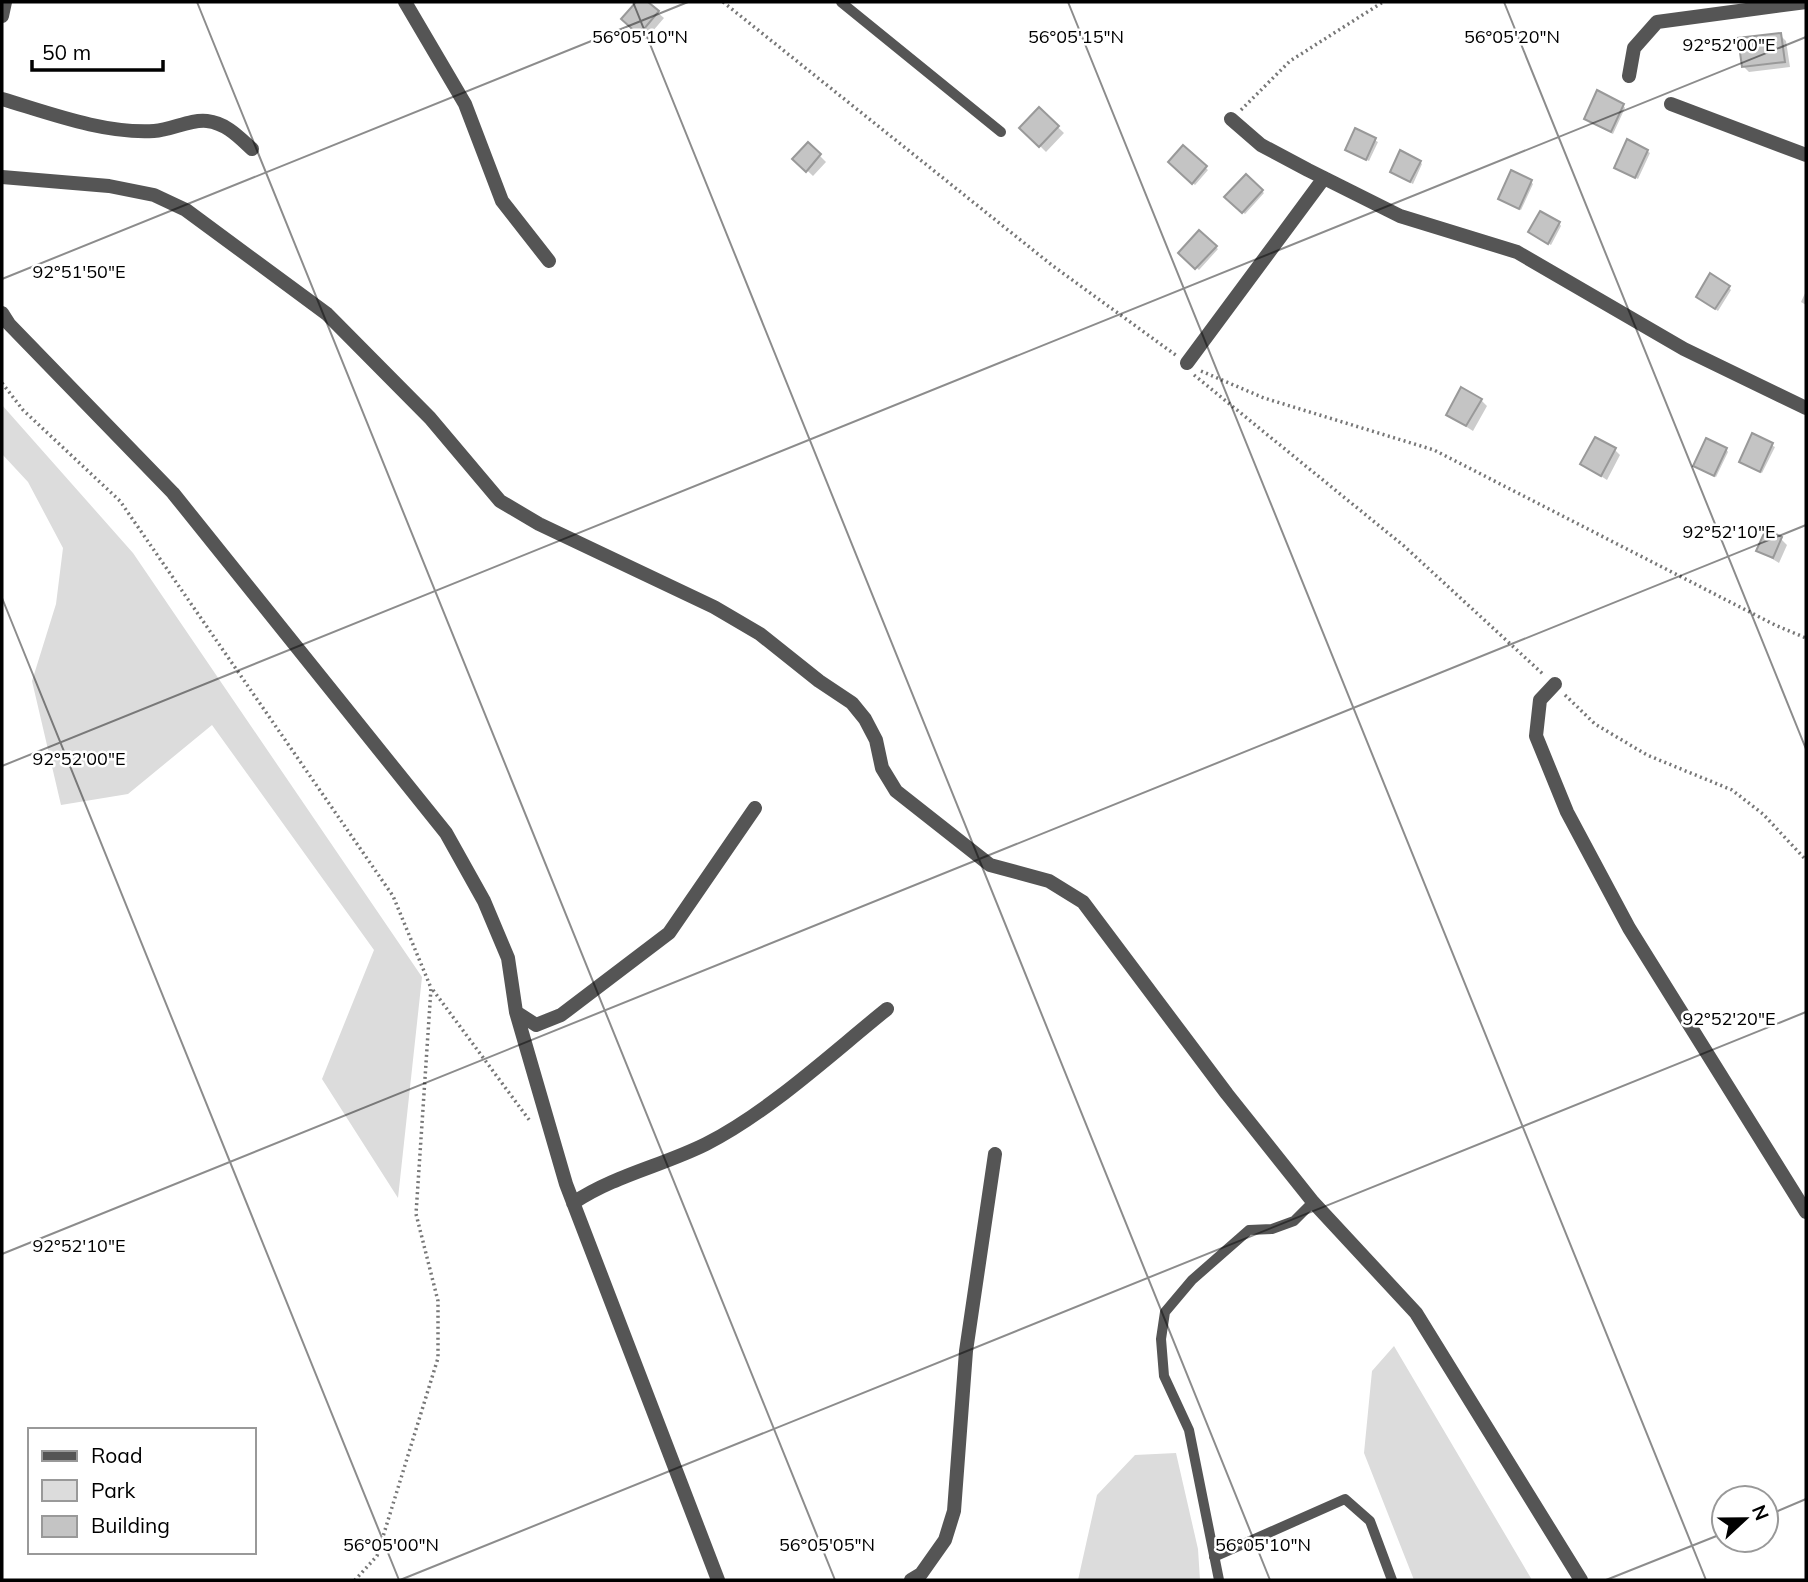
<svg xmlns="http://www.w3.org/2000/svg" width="1808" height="1582" font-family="Mulish,sans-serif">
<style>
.green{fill:#dcdcdc}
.shadow{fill:#0003}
.building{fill:#c4c4c4;stroke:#999;stroke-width:2}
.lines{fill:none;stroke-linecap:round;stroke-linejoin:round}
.path{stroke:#777;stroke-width:3.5;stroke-dasharray:2 3.5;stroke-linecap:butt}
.lane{stroke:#555;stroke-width:10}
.street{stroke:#555;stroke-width:14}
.ticks{fill:none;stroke:#000;stroke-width:2;stroke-opacity:0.45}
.ticks-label{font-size:18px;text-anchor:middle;fill:#000;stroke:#fff;stroke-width:5;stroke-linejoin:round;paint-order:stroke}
</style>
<rect width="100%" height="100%" fill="#fff"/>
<path class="green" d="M2 405 133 553 422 977 398 1198 322 1079 374 950 212 725 128 794 61 805 32 681 56 604 63 548 28 482 2 454Z
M1394 1346 1532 1580H1414L1364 1453 1372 1371Z
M1176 1453 1198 1549 1200 1580H1078L1097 1495 1135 1455Z"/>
<path class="shadow" d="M638 2H645L664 18 646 39 623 19Z
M1780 35 1786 41 1790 67 1749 72 1743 66Z
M1623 105 1625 108 1613 134 1588 121Z
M1039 109 1064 133 1046 152 1022 128Z
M1356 130 1378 142 1369 161 1349 152Z
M808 144 826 162 813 176 795 159Z
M1183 147 1208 170 1195 185 1170 162Z
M1647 151 1650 153 1638 179 1618 170Z
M1420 162 1422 164 1413 184 1392 172Z
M1246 176 1264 193 1245 214 1227 197Z
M1531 182 1533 184 1521 210 1502 201Z
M1559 223 1561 226 1551 245 1532 234Z
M1199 233 1218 249 1199 270 1181 253Z
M1728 287 1731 290 1718 311 1700 299Z
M1806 291V305L1801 302Z
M1481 400 1487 406 1473 431 1448 415Z
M1753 436 1775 447 1762 473 1743 464Z
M1726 449 1728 452 1716 477 1695 466Z
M1615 450 1620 455 1607 480 1582 464Z
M1781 539 1787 545 1779 563 1758 550Z"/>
<path class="building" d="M636 2H648L659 11 639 35 621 19Z
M1781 33 1785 62 1742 67 1738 38Z
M1597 90 1624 104 1611 132 1584 119Z
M1039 107 1059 126 1039 147 1019 128Z
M1355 128 1376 138 1366 160 1345 150Z
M1627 139 1648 150 1635 178 1614 168Z
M808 142 821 154 806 172 792 159Z
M1183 145 1207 166 1192 184 1168 162Z
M1400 150 1421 161 1410 182 1390 172Z
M1511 170 1532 180 1519 209 1498 199Z
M1246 174 1263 190 1242 213 1224 197Z
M1540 211 1560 222 1548 244 1528 232Z
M1199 230 1217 246 1195 269 1178 253Z
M1710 273 1730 286 1715 309 1696 297Z
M1461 387 1482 399 1466 426 1446 415Z
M1752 433 1773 443 1760 472 1739 462Z
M1595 437 1616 448 1601 476 1580 464Z
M1706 438 1727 448 1714 476 1693 466Z
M1766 529 1782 537 1773 558 1756 551Z"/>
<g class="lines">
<path class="path" d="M723 2 1053 266 1177 356
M1241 110 1290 61 1383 2
M1201 371 1264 398 1434 450 1775 625 1806 638
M1194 375 1404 546 1544 675
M2 383 23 410 120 501 393 896 431 988 416 1214 438 1301V1358L377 1556 355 1580
M1565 695 1595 724 1647 755 1732 790 1763 814 1806 860
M433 990 530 1121"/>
<path class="lane" d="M841 2 1001 132
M1214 1557 1345 1499 1370 1521 1392 1580
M1219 1580 1189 1430 1164 1376 1161 1339 1165 1312 1192 1280 1249 1230 1272 1229 1294 1221 1313 1202"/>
<path class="street" d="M405 2 465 104 502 201 549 261
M2 16 5 2
M1629 76 1634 48 1657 22 1806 2
M2 99C49 113 104 134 154 131 172 130 190 119 207 121 226 123 239 137 252 149
M1671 104 1806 155
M1231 119 1261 145 1308 170 1400 216 1517 252 1684 349 1806 408
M2 177 109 186 154 195 186 210 327 314 430 418 500 501 539 524 714 607 760 634 819 681 852 703 865 719 876 740 882 768 896 791 990 865 1049 881 1083 902 1227 1094 1313 1202 1416 1313 1581 1580
M2 313 9 324 173 493 446 833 484 901 508 958 516 1012 566 1184 718 1580
M1187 363 1324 178
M1555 684 1540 700 1536 736 1567 812 1629 928 1806 1212
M516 1012 536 1025 561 1015 669 933 755 808
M573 1203C615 1175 662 1166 706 1144 769 1112 831 1054 887 1009
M911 1580 921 1574 945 1540 954 1511 966 1351 995 1154"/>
</g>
<path class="ticks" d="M197 2 835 1580M633 2 1270 1580M1068 2 1706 1580M1504 2 1806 749M2 279 688 2M2 598 399 1580M2 766 1806 37M2 1254 1806 525M1766 1516 1806 1499M400 1580 1806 1012M1606 1580 1724 1533"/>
<g class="ticks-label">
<text x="640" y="43">56°05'10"N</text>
<text x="1076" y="43">56°05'15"N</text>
<text x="1512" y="43">56°05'20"N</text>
<text x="1729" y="51">92°52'00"E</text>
<text x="79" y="278">92°51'50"E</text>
<text x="1729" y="538">92°52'10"E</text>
<text x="79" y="765">92°52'00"E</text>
<text x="1729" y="1025">92°52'20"E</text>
<text x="79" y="1252">92°52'10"E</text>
<text x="391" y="1551">56°05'00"N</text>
<text x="827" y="1551">56°05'05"N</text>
<text x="1263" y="1551">56°05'10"N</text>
</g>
<rect width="1808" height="1582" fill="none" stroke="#000000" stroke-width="7"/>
<rect x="28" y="1428" width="228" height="126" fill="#ffffff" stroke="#999999" stroke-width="2"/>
<rect x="42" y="1451" width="35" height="10" fill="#555555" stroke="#999999" stroke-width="2"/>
<text x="91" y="1463" font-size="21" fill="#000000">Road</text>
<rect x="42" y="1480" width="35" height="21" fill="#dcdcdc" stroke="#999999" stroke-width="2"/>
<text x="91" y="1498" font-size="21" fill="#000000">Park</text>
<rect x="42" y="1516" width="35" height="21" fill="#c4c4c4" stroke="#999999" stroke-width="2"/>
<text x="91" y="1533" font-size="21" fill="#000000">Building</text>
<g transform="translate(1745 1519) rotate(68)"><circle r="33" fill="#ffffff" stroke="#999999" stroke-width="2"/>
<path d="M0-5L12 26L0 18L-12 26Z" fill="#000000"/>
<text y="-10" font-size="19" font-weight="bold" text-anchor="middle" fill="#000000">N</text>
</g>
<path d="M32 60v10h131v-10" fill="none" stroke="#000000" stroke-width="3.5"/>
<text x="42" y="60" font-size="21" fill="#000000" stroke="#ffffff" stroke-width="5" paint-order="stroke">50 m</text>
</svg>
